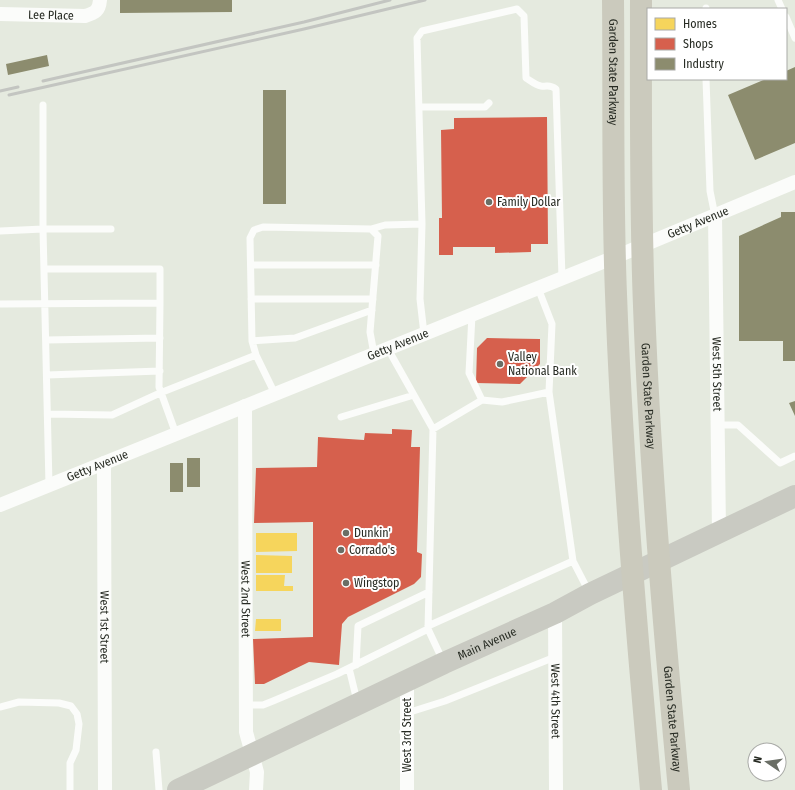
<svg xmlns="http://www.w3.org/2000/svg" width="795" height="790" font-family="'Fira Sans Condensed',sans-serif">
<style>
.homes{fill:#f6d55c}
.shops{fill:#d6604d}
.industry{fill:#8c8c6e}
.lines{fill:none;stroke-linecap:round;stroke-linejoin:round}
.service{stroke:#fbfcfa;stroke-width:7}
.minor{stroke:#fbfcfa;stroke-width:14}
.primary{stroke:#c9cac2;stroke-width:22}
.motorway{stroke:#cbcabd;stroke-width:22}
.rail{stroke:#c3c5c1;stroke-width:3}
.poi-dot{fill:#6a6e65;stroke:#fff;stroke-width:1.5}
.labels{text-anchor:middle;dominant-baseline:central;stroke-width:4;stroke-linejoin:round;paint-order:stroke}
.street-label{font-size:12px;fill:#272b23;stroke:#fff}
.poi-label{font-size:12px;fill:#272b23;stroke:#fff;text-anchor:start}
</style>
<rect width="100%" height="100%" fill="#e5eadf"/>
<path class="homes" d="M256 533H297V551L256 552Z
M256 555 292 556V573H256Z
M256 575H285L284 586H293V591H256Z
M256 619H281V631H255Z"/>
<path class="shops" d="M547 117 548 244H531V252L495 253V247H453V255H439V218H442L441 130 454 129V118Z
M487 338 540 339V364L520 384 476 383 477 348Z
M392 429 412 430 411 447H420L417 552 422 554 421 577 414 584 348 617 342 624 339 665 309 662 264 684H255L253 639 313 637V522L254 523 256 468 317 467 318 437 364 440 365 433 392 434Z"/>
<path class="industry" d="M120 0H232V12L120 13Z
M47 55 49 66 8 75 6 64Z
M795 67V143L755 160 728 95 766 79H786V71Z
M263 90H286V204H263Z
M781 212H795V361H783V341H739V236L781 217Z
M795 401V416L789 403Z
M187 458H200V487H187Z
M170 463H183V492H170Z"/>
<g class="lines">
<path class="service" d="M778 0 782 9
M706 9V8
M786 17 795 38
M706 79 710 191 715 216
M43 105V229H111
M419 107H485L489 103
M422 224 420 299 424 334
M371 229 385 225 422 224 417 38 422 31 517 9 524 16 526 78C531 81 535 85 541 86 548 87 549 84 556 89L562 278
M0 231 43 229 49 485
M251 265H376
M44 269H160V303
M251 299H373
M0 304 160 303 159 387 176 434
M472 315 469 373 482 400 502 402 549 392
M46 340 160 338
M252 341 295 338 372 310
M388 349 433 429 428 629 443 661
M47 375 160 371
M275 394 256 355 252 341 250 238 254 230 263 227 371 229 378 236 370 332 374 354
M48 414 112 415 160 393 256 355
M341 417 414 395
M718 425H738L780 463 795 456
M433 429 482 400
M573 561 589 592
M428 626 573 561 549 392 552 324 538 288
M356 665 358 626 429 592
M349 668 357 701
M246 705H263L273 701 337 674 428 629
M0 707 19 702 59 703 71 706 77 714 79 724 76 750 70 763V790
M407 713 445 701 555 657
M156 752 159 790"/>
<g class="minor">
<path id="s1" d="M0 14 85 16C95 13 99 11 100 0"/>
<path id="s2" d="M715 216 719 532"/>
<path id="s3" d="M245 406 246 732 257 772 256 790"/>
<path id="s4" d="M104 463 105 790"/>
<path id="s5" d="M0 505 615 257 795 182"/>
<path id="s6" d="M555 613 556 790"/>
<path d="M407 681V790"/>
</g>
<path class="primary" id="s7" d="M178 790 444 663 555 613 590 594 795 496"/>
<g class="motorway">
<path id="s8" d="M613 0C614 98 612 196 616 294 622 460 636 625 651 790"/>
<path id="s9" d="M641 0C641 102 640 204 644 306 650 468 664 629 679 790"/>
</g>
<path class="rail" d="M43 81 304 22 390 0
M0 91 18 87
M9 95 304 29 425 0"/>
</g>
<g class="poi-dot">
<circle cx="489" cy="202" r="4"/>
<circle cx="500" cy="364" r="4"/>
<circle cx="346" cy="533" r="4"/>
<circle cx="341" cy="550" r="4"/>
<circle cx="346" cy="583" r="4"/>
</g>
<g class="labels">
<g class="street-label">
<text stroke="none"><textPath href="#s1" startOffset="51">Lee Place</textPath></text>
<text stroke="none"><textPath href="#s8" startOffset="72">Garden State Parkway</textPath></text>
<text stroke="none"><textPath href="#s5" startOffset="753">Getty Avenue</textPath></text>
<text stroke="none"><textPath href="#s5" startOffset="429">Getty Avenue</textPath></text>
<text stroke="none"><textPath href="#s2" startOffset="158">West 5th Street</textPath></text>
<text stroke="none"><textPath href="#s9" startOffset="396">Garden State Parkway</textPath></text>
<text stroke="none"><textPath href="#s5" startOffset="105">Getty Avenue</textPath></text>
<text stroke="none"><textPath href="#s3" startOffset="193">West 2nd Street</textPath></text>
<text stroke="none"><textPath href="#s4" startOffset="164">West 1st Street</textPath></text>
<text stroke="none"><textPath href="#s7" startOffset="342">Main Avenue</textPath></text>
<text stroke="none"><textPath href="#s6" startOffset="88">West 4th Street</textPath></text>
<text stroke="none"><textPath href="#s9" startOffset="720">Garden State Parkway</textPath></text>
<text transform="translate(407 735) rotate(-90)">West 3rd Street</text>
</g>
<g class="poi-label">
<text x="497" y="202">Family Dollar</text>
<text x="508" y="357">Valley<tspan x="508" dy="14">National Bank</tspan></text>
<text x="354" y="533">Dunkin'</text>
<text x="349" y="550">Corrado's</text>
<text x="354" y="583">Wingstop</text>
</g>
</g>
<rect x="647" y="8" width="140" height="72" fill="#ffffff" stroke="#a9aaa7"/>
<rect x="655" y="18" width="20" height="12" fill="#f6d55c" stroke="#a9aaa7"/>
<text x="683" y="28" font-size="12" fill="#272b23">Homes</text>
<rect x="655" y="38" width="20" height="12" fill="#d6604d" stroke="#a9aaa7"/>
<text x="683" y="48" font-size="12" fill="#272b23">Shops</text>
<rect x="655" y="58" width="20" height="12" fill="#8c8c6e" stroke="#a9aaa7"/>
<text x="683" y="68" font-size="12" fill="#272b23">Industry</text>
<g transform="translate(767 762) rotate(283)"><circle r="19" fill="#ffffff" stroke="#a9aaa7"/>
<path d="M0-3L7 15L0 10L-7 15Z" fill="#6a6e65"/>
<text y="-6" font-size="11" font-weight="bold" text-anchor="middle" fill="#272b23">N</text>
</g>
</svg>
